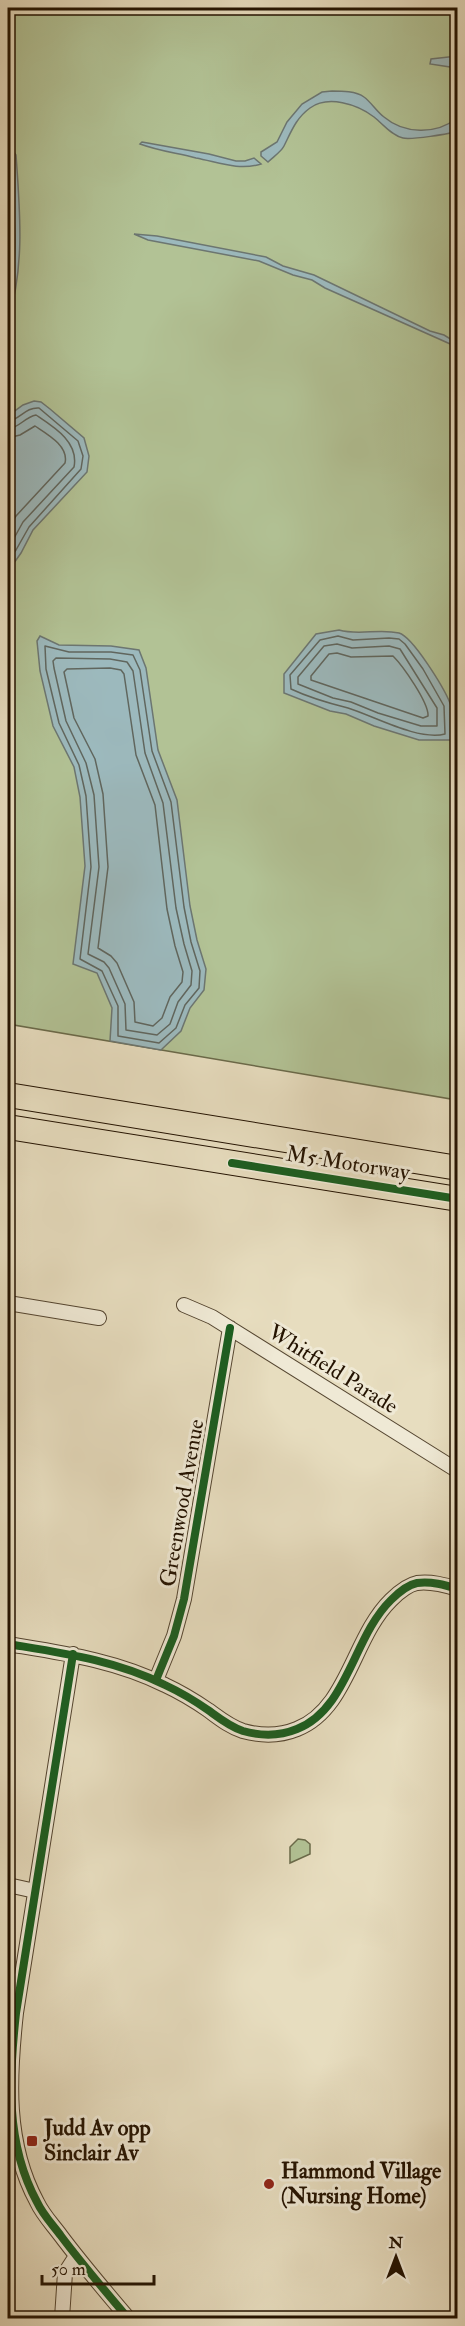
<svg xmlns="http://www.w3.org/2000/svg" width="465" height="2326" font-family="'IM FELL Double Pica',serif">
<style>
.green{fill:#b2c295;stroke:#6a6a4a;stroke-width:1.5}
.water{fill:#9cb9bd;stroke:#6c7671;stroke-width:1.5}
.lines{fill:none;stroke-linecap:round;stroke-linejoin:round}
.shore{stroke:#60665e;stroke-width:1.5}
.street-casing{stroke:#544530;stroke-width:16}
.highway-casing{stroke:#231200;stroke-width:26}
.street{stroke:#efe9d5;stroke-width:14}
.highway{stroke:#e7ddbf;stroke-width:24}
.cycleway-casing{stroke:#efe9d5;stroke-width:11}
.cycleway{stroke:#1b5e20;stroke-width:8}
.poi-dot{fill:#8f2418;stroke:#efe9d5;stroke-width:2}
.labels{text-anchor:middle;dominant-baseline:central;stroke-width:6;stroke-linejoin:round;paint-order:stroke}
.street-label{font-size:22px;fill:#231200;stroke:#efe9d5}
.poi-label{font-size:22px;font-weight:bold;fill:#231200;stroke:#efe9d5;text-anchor:start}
</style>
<rect width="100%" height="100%" fill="#e7ddbf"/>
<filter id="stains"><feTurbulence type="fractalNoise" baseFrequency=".00333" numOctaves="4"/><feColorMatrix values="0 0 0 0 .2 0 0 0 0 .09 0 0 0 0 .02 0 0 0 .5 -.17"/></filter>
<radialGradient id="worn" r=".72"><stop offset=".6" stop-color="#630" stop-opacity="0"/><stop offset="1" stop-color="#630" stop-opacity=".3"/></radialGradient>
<path class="green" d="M8 8H457V1100L8 1024Z
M298 1839 305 1840 310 1844V1854L290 1863V1847Z"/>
<path class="water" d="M457 56V74L450 67 430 64 431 59Z
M332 91C342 91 356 91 364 97 371 102 377 112 384 117 404 134 436 135 457 118V131C451 134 410 140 403 138 391 135 383 124 374 117 357 104 328 95 310 108 296 118 291 132 284 146 281 152 273 157 268 162L261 156V152L277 142 287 122 302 104 322 92Z
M142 142 209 154 236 161H245L254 158 261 164C238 171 218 162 196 158 177 153 159 151 140 144Z
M8 144 16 155C20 211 25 267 8 320Z
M134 234 157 236 266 257 283 266 314 275 430 331 444 335 457 343V347L325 288 312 280 293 275 259 261 148 240Z
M34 401 41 402 50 409 84 438 89 456 87 472 33 530 21 553 14 563 8 567V416L23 405Z
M339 630C360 636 378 628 399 633 413 637 444 688 450 703 454 713 452 729 452 740H419L374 726 346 714 330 711 284 693V674L316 634Z
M40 636 59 645 111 646 139 650 146 668 158 750 177 800 190 906 197 940 206 969 204 990 190 1008 181 1031 161 1050 110 1041 112 1008 97 973 73 964 85 866 80 797 74 767 53 726 40 671 37 641Z"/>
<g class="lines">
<path class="shore" d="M8 154 10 158C13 205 20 255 8 301
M8 421C20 420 25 407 39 408L78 441 83 456 81 469 29 527 16 550 8 560
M8 429C19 428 25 417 36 415 54 427 79 442 74 467L23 522 8 549
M8 438 20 435 35 426C47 434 69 446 65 463L16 516 8 528
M338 636 353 640 389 638 399 639 405 644 423 669 444 706 445 734C418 741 374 716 348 708 328 703 310 698 291 689L290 675 320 640Z
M337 644 352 648 389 646 400 649 437 708V726H421L378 713 351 702 333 698 298 684V677L324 646Z
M45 646 69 652H111L133 655 140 670 152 751 171 802 184 907 191 942 200 971 199 988 185 1005 176 1028 159 1043 118 1036V1006L102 971 80 959 91 867 86 796 79 765 59 723 46 669Z
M337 653 351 657 393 656C403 666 429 703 428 716L423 718 311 680V676L329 654Z
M56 658 110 659 127 662 133 671 145 753 163 803 176 908 184 944 192 971 191 985 178 1002 170 1024 157 1035 126 1030 125 1004 109 968 104 962 88 954 99 867 94 795 86 763 66 721 54 668 53 661Z
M110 668 121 670 124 674 136 755 155 805 167 909 175 946 183 972 182 982 170 997 162 1018 153 1026 135 1022 134 1002 117 963 111 956 98 948 108 867 103 794 95 759 74 718 64 672 67 669Z"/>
<defs>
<path id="street" d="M8 1303 99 1318
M184 1305 212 1317 458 1471
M8 1644C62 1653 115 1660 165 1685 180 1692 195 1701 208 1710 219 1718 230 1727 243 1731 261 1736 280 1736 297 1729 348 1709 353 1637 391 1600 398 1593 407 1585 417 1583 431 1581 445 1585 458 1589
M73 1654 16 2013C9 2077 5 2143 37 2202 43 2215 53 2225 61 2236 82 2264 105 2291 128 2318
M156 1680 174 1636 184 1599 230 1328
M8 1885 35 1891
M62 2318 65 2273 76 2256"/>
<path id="highway" d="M8 1095 458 1168
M8 1127 458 1199"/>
</defs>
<use href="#street" class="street-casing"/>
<use href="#highway" class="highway-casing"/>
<use href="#street" class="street"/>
<use href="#highway" class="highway"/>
<defs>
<path id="cycleway" d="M232 1163 458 1199
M8 1644C62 1653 115 1660 165 1685 180 1692 195 1701 208 1710 219 1718 230 1727 243 1731 261 1736 280 1736 297 1729 348 1709 353 1637 391 1600 398 1593 407 1585 417 1583 431 1581 445 1585 458 1589
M73 1654 16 2013C9 2077 5 2143 37 2202 43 2215 53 2225 61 2236 82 2264 105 2291 128 2318
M156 1680 174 1636 184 1599 230 1328"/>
</defs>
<use href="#cycleway" class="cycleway-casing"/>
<use href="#cycleway" class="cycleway"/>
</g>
<g class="poi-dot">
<rect x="26" y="2135" width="12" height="12" rx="3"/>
<circle cx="269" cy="2184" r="6"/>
</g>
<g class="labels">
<g class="street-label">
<text transform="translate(348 1163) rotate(9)">M5 Motorway</text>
<text transform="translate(333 1369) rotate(32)">Whitfield Parade</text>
<text transform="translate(182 1503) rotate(-80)">Greenwood Avenue</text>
</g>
<g class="poi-label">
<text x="44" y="2128">Judd Av opp<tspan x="44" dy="25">Sinclair Av</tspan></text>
<text x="281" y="2171">Hammond Village<tspan x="281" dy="25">(Nursing Home)</tspan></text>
</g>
</g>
<rect width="465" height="2326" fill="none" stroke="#e7ddbf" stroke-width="30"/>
<rect x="9" y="9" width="447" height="2308" fill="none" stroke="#231200" stroke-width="3"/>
<rect x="15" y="15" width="435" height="2296" fill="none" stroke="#231200" stroke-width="1.5"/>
<g transform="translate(396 2257)" stroke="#efe9d5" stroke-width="4.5" paint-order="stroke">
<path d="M0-4.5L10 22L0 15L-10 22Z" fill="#231200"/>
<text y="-9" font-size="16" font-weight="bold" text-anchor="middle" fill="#231200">N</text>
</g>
<path d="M42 2275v9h112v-9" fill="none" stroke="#231200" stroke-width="3"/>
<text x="51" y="2275" font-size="18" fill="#231200" stroke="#efe9d5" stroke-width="4.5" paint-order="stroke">50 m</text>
<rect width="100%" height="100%" filter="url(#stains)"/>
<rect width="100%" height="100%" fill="url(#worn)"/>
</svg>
